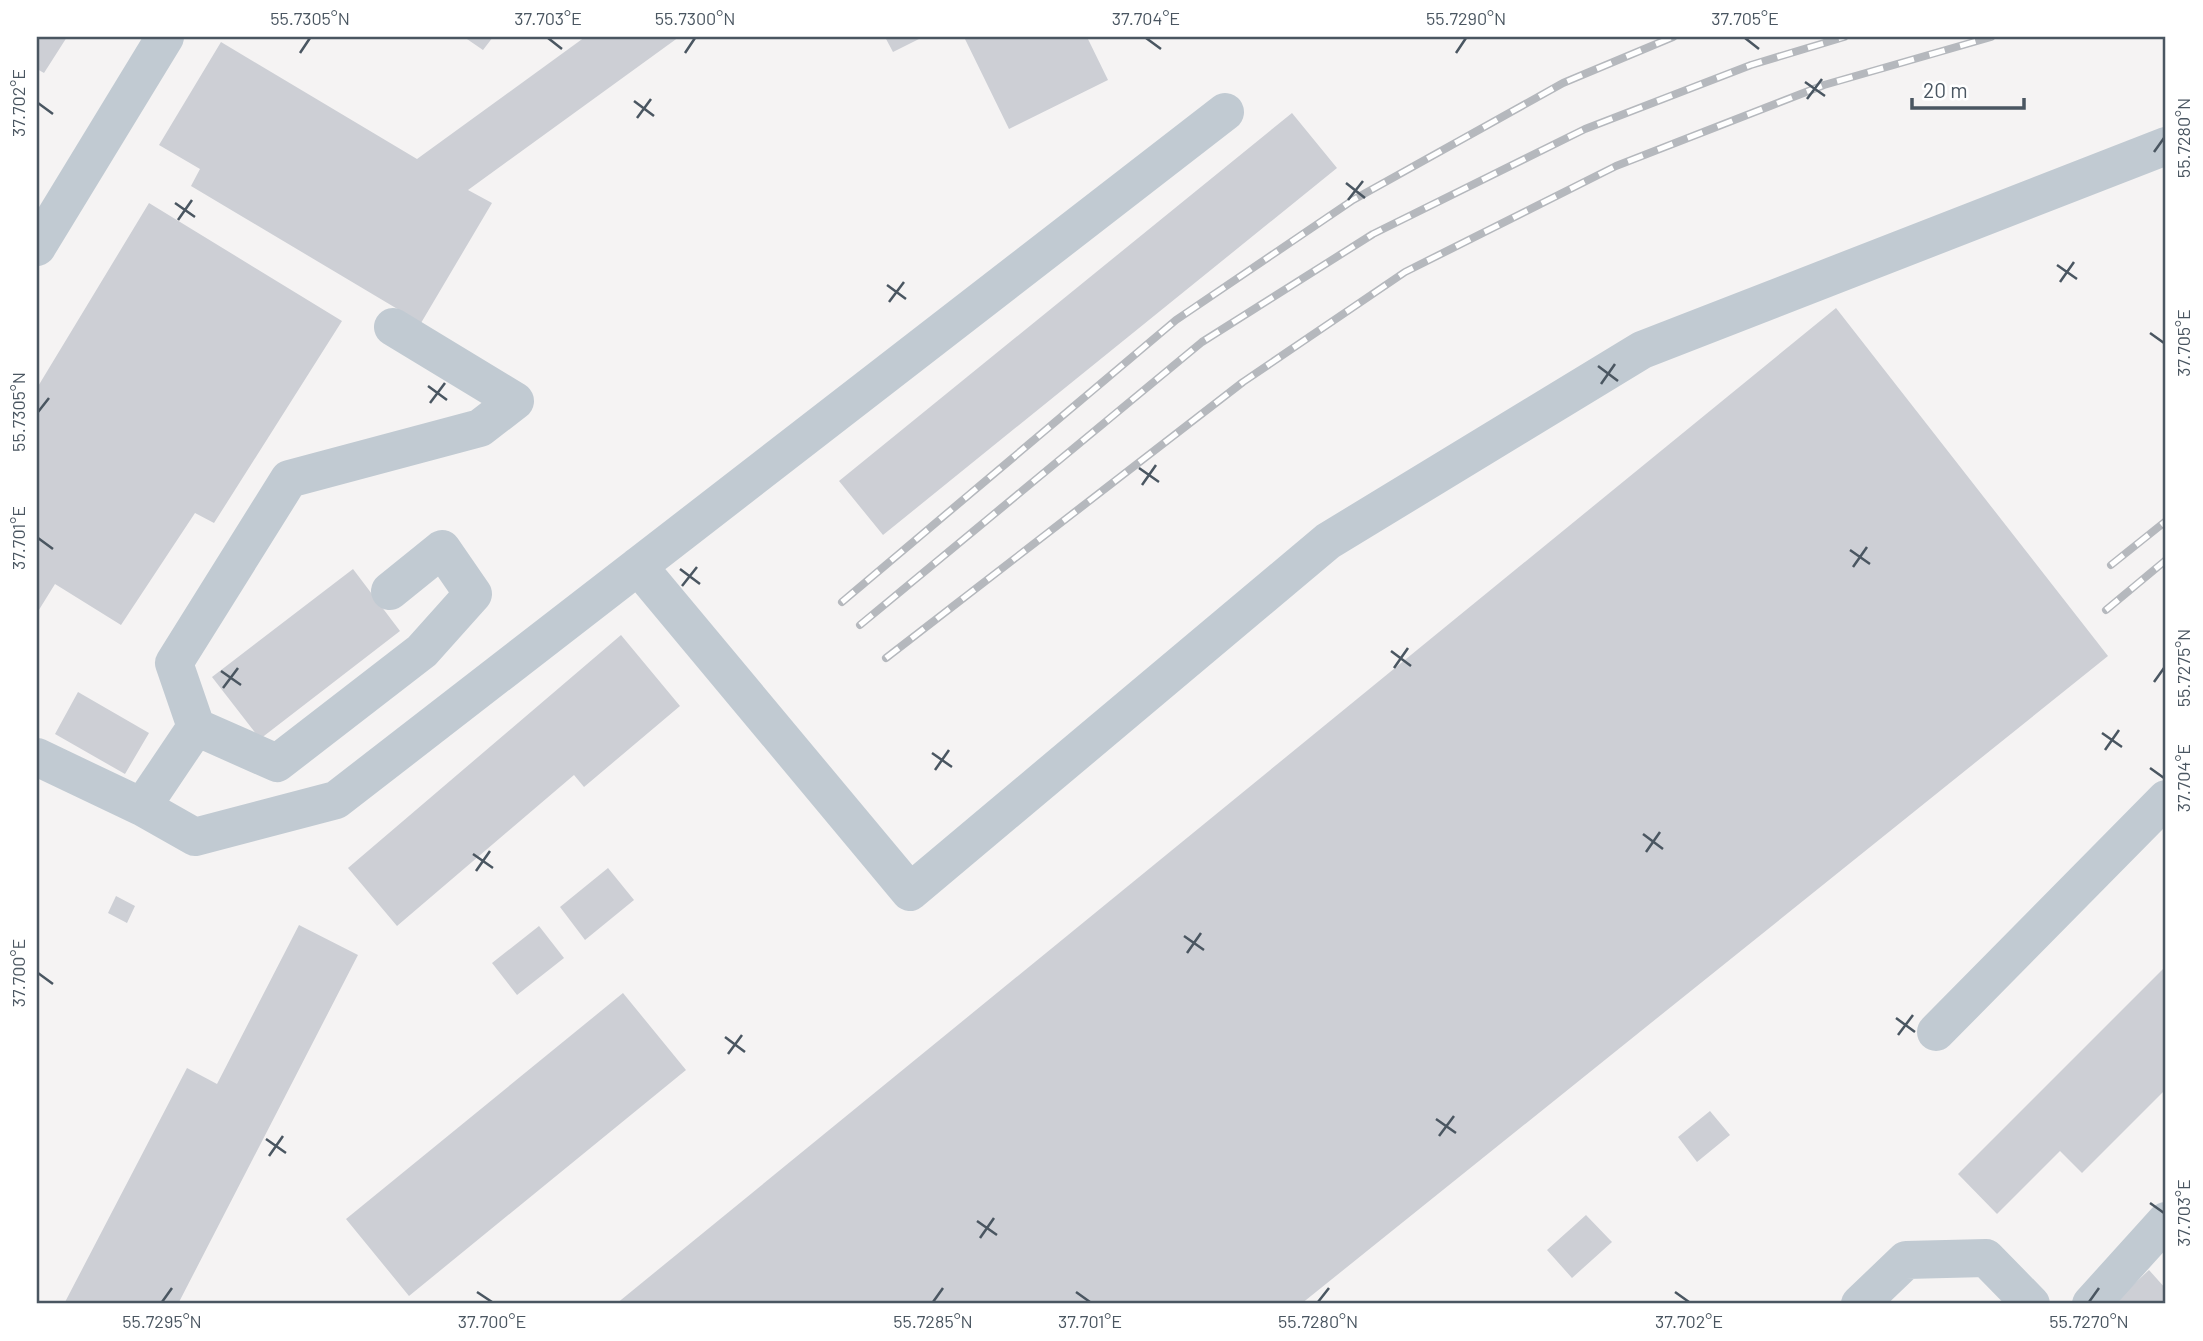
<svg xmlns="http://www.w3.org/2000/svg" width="2203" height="1341" font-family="Barlow,sans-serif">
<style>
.building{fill:#cdcfd5}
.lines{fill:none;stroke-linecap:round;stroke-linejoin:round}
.minor{stroke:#c1cad2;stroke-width:38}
.rail-casing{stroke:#b5b8bd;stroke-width:8}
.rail{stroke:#fff;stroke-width:5;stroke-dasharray:16;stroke-linecap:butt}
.ticks{fill:none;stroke:#4a5661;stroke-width:2.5}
.neatline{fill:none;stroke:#4a5661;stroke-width:2.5}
.ticks-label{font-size:18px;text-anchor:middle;fill:#4a5661}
</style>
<rect width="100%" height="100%" fill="#f5f3f3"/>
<path class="building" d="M37 37H67L44 73 37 69Z
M464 37H493L483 50Z
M585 37H679L468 190 492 203 421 323 191 186 200 169 159 145 221 42 417 159Z
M885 37H923L893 52Z
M964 37H1087L1108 80 1009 129Z
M1292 113 1337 168 883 535 839 481Z
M149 203 342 321 214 523 195 513 121 625 55 584 37 613V388Z
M1836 308 2108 656 1301 1304H616Z
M353 569 400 631 260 739 212 677Z
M621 635 680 706 584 787 574 775 397 926 348 868Z
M78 692 149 733 125 774 55 734Z
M608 868 634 900 585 940 560 907Z
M116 896 135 906 127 923 108 913Z
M299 925 358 955 178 1304H64L187 1068 217 1084Z
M539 926 564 958 517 995 492 963Z
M2166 966V1089L2082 1173 2060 1151 1997 1214 1958 1174Z
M623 993 686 1070 409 1296 346 1219Z
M1710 1111 1730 1135 1697 1162 1678 1137Z
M1586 1215 1612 1242 1572 1278 1547 1250Z
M2149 1270 2166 1289V1304H2122L2118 1299Z"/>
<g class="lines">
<path class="minor" d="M37 247 165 37
M638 566 910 892 1328 541 1642 350 2166 146
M196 727 277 763 422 651 473 594 442 549 390 591
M37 757 142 807 195 837 336 800 1225 112
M142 807 196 727 174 663 289 479 480 428 515 401 393 327
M1936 1032 2166 799
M1860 1304 1906 1260 1986 1258 2031 1304
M2091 1304 2166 1221"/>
<defs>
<path id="rail" d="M2111 565 2166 521
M842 602 1176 320 1353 200 1563 83 1673 37
M2106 610 2166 560
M860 625 1202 342 1373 234 1585 129 1751 65 1844 37
M886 658 1243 382 1405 272 1616 166 1824 85 1991 37"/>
</defs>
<use href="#rail" class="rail-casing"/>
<use href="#rail" class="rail"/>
</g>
<path class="ticks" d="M548 38 562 49M1146 38 1161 49M1745 38 1759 49M300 53 310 38M685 53 695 38M1456 53 1466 38M1805 82 1825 96M1807 99 1822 79M634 101 654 116M38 103 53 114M637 118 651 99M2154 152 2164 138M1346 183 1365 198M1348 200 1363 181M175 203 195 217M178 220 192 200M2057 265 2077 279M2060 282 2074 262M887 285 906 299M889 302 904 282M2150 333 2164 343M1598 366 1618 381M1601 384 1615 364M428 386 447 400M430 403 445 383M38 412 49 398M1139 468 1159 482M1142 485 1156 465M38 538 53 549M1850 550 1870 564M1853 567 1867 547M680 569 700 584M682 586 697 567M1391 651 1411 666M1394 668 1408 648M221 671 241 685M2154 682 2164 668M223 688 238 668M2102 733 2122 747M2105 750 2119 730M932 753 952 767M2150 768 2164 778M935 770 949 750M1643 834 1663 849M1646 852 1660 832M473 854 493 868M476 871 490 851M1184 936 1204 950M1187 953 1201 933M38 973 53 984M1896 1018 1915 1032M1898 1035 1913 1015M725 1037 745 1052M728 1054 742 1035M1436 1119 1456 1133M1439 1136 1454 1116M266 1139 286 1153M269 1156 283 1136M2150 1203 2164 1213M977 1221 997 1235M980 1238 994 1218M477 1292 492 1302M1076 1292 1090 1302M1675 1292 1689 1302M162 1302 172 1288M933 1302 943 1288M1318 1302 1329 1288M2089 1302 2099 1288"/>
<rect width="2203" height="1341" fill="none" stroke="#ffffff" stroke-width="77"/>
<path d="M1912 98v10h112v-10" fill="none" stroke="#4a5661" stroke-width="3.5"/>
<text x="1923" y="98" font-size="21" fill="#4a5661" stroke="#ffffff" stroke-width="5" paint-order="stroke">20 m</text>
<rect x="38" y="38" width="2126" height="1264" class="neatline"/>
<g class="ticks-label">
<text x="310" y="25">55.7305°N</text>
<text x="548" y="25">37.703°E</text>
<text x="695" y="25">55.7300°N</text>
<text x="1146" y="25">37.704°E</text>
<text x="1466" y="25">55.7290°N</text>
<text x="1745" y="25">37.705°E</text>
<text transform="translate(19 103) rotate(-90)" y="6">37.702°E</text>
<text transform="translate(2184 138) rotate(-90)" y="6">55.7280°N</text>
<text transform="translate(2184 343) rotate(-90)" y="6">37.705°E</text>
<text transform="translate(19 412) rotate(-90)" y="6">55.7305°N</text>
<text transform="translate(19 538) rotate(-90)" y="6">37.701°E</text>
<text transform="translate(2184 668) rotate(-90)" y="6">55.7275°N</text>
<text transform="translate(2184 778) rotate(-90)" y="6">37.704°E</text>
<text transform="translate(19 973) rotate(-90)" y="6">37.700°E</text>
<text transform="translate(2184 1213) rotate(-90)" y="6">37.703°E</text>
<text x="162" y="1328">55.7295°N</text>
<text x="492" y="1328">37.700°E</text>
<text x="933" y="1328">55.7285°N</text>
<text x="1090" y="1328">37.701°E</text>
<text x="1318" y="1328">55.7280°N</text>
<text x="1689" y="1328">37.702°E</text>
<text x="2089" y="1328">55.7270°N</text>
</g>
</svg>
